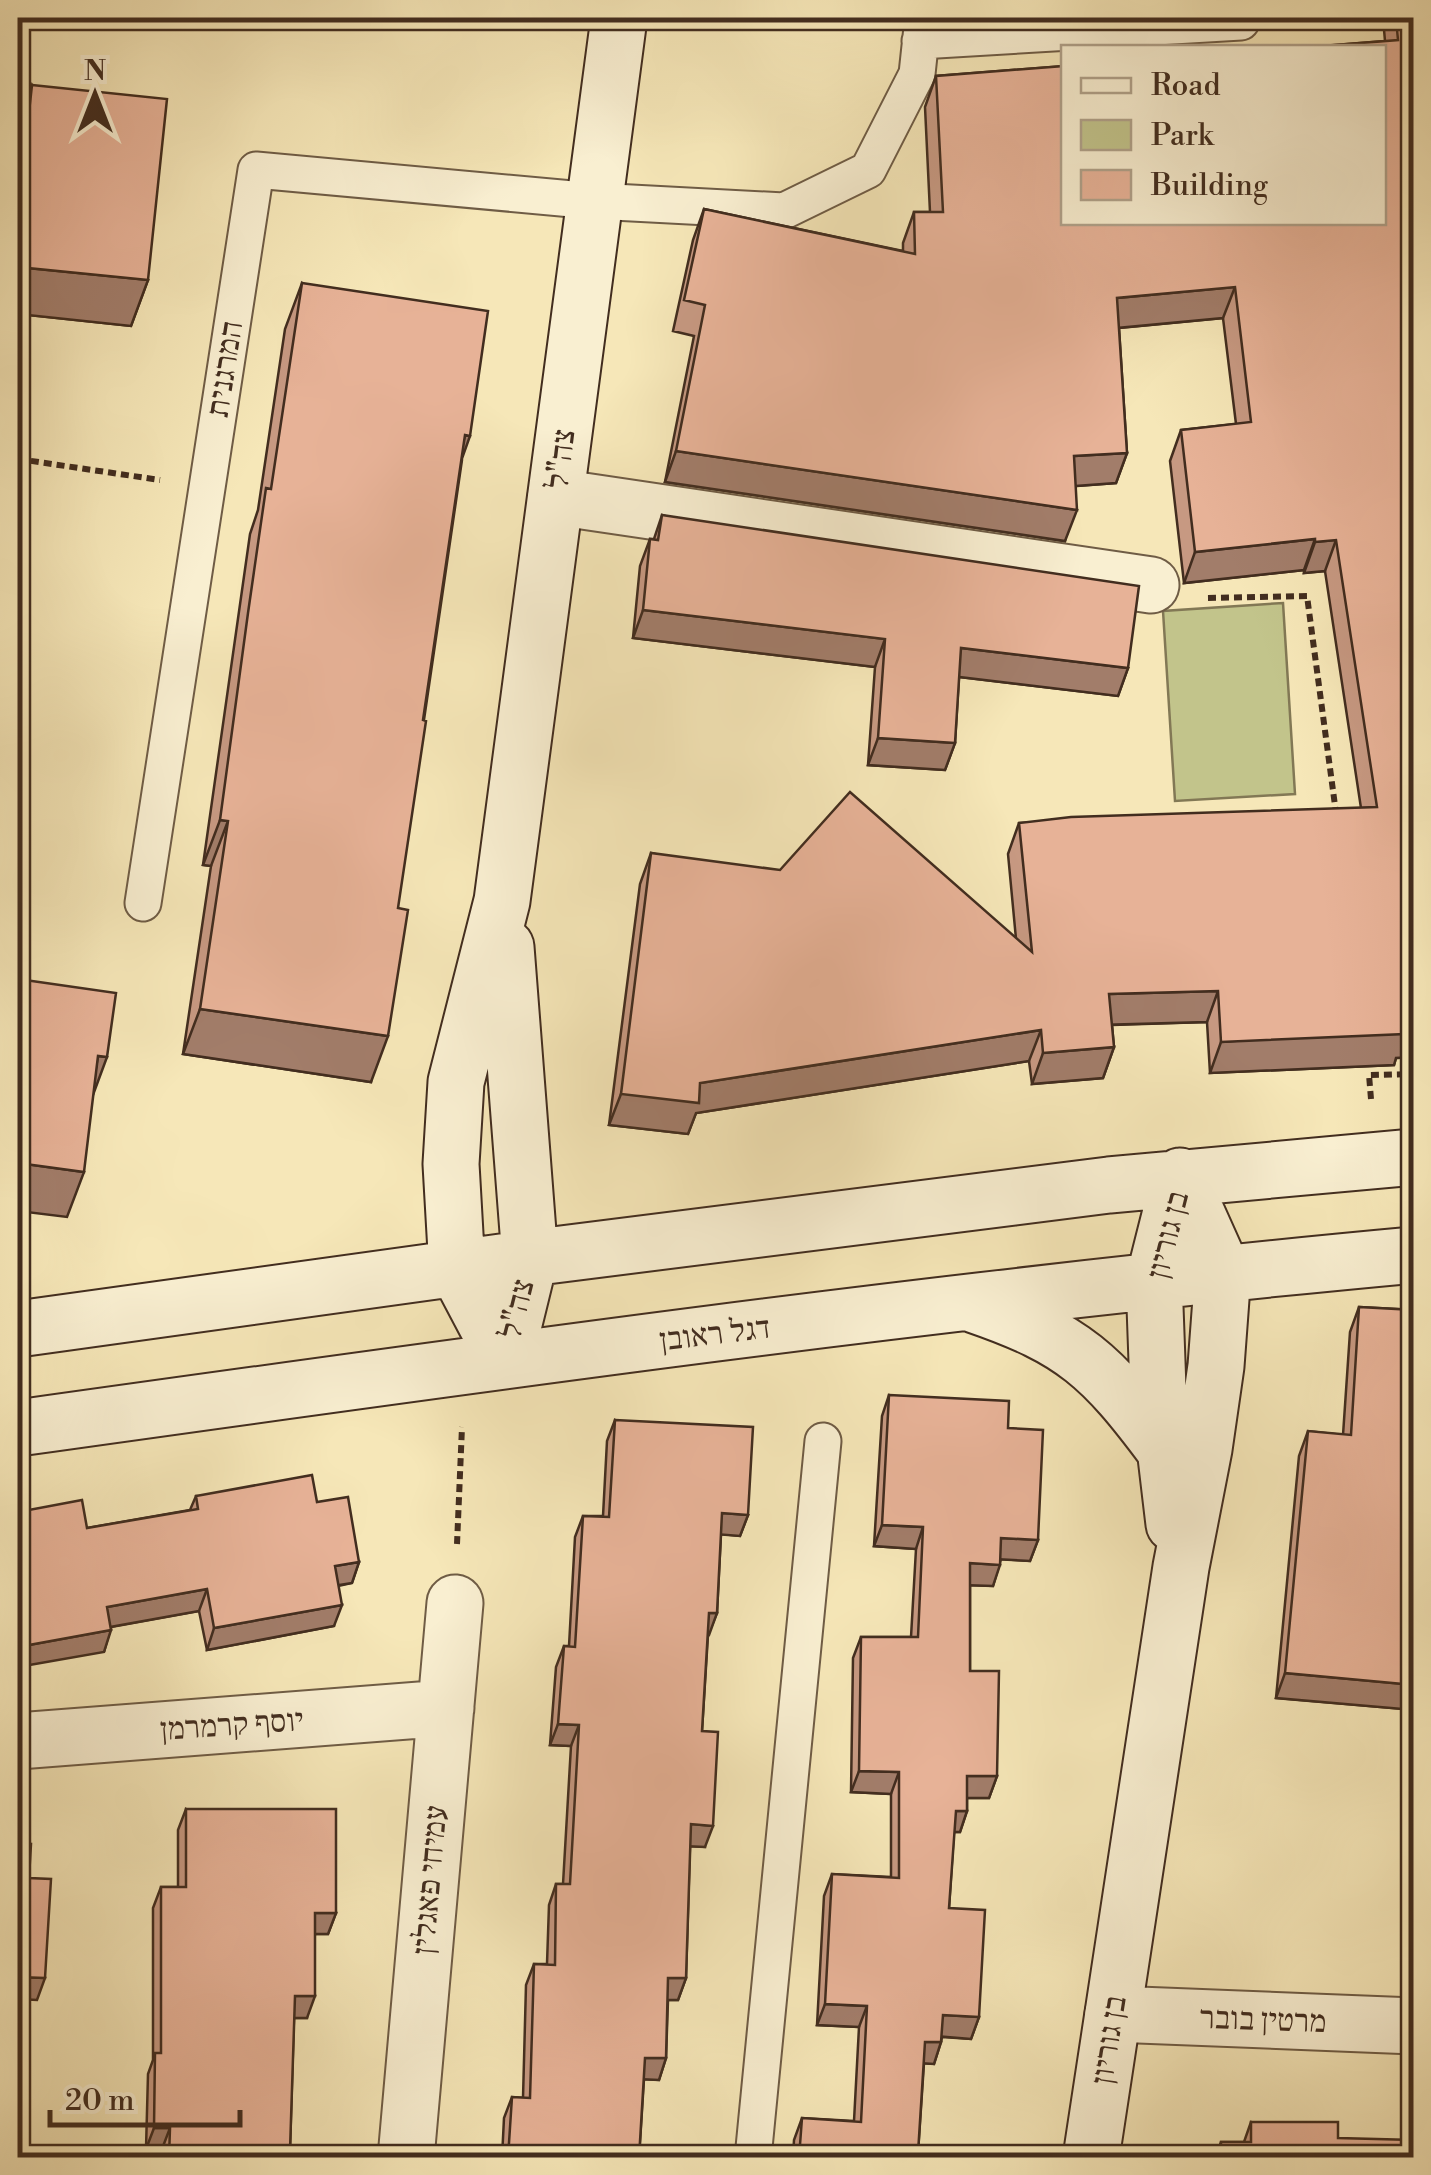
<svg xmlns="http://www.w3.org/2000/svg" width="1431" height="2175" font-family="'Libre Bodoni','Frank Ruhl Libre',serif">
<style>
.green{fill:#c2c48b;stroke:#827855;stroke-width:2.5}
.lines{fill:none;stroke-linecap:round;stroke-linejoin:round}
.lane-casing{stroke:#6f5c45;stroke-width:39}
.street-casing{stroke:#6f5c45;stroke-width:59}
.secondary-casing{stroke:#422d1f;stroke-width:59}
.path{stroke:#422d1f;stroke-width:6;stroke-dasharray:8 5;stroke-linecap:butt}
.lane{stroke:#f9efd1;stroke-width:35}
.street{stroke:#f9efd1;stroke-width:55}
.secondary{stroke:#f9efd1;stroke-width:55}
.wall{fill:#c79982;stroke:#422d1f;stroke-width:2.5}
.shaded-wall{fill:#a27d6a;stroke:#422d1f;stroke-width:2.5}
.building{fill:#e7b297;stroke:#422d1f;stroke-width:2.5}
.labels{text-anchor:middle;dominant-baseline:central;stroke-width:8;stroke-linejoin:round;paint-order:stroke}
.street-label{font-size:32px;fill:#422d1f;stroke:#f9efd1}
</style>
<rect width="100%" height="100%" fill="#f6e7b8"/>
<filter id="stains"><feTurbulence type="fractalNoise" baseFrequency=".002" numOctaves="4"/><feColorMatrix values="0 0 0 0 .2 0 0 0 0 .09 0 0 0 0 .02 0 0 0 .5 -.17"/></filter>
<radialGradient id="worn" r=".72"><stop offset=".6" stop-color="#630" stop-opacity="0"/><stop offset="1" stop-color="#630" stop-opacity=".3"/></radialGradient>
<path class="green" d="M1283 603 1295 794 1175 801 1163 611Z"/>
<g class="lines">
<defs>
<path id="lane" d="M920 41 1241 22
M143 903 256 170 594 201 784 211 868 170 917 74 923 18
M753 2158 823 1441"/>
<path id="street" d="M556 497 1151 585
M18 1741 446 1708
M1113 2014 1414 2026
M406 2158 455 1603"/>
<path id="secondary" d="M975 1305C1074 1339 1102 1366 1164 1449
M18 1329 530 1258 1109 1185 1414 1157
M505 1360 457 1269 451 1164 456 1082 502 901 619 18
M505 1360 530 1258 506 947
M18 1428C482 1363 947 1298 1414 1255
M1174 1524 1158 1389 1154 1279 1180 1176
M1091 2158 1181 1567 1204 1449 1216 1366 1223 1272 1180 1176"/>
</defs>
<use href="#lane" class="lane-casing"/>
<use href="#street" class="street-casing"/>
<use href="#secondary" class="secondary-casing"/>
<path class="path" d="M18 459 160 480
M1208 598 1307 596 1336 813
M1371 1099 1369 1075 1414 1074
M457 1544 462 1427"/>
<use href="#lane" class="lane"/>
<use href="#street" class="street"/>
<use href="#secondary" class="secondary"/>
</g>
<path class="wall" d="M1383 18H1414V1057L1396 1058 1394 1065 1210 1073 1207 1022 1112 1025 1114 1047 1103 1078 1032 1084 1029 1061 696 1113 688 1134 609 1125 640 884 651 853 1016 939 1008 854 1019 823 1361 808 1325 571 1304 573V570L1184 583 1170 461 1181 430 1236 424 1223 318 1119 328 1127 453 1116 483 1075 486 1065 541 665 482 694 336 673 331 693 240 704 209 903 251V243L914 212H930L925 107 936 76 1385 41Z
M32 85 148 280 131 326 18 314V126Z
M302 283 462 460 371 1082 183 1054 211 866 203 865 250 534 258 510 285 329Z
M662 515 1128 668 1118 696 959 677 955 743 945 770 868 765 875 667 633 638 640 566 650 539H654Z
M1359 1307 1414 1310V1710L1276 1698 1299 1456 1308 1431 1343 1435 1350 1332Z
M889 1395 1008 1428 1038 1540 1030 1561 1001 1559 993 1586 970 1585V1671L997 1776 989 1798H967V1811L960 1832H954L949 1908 979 2017 971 2039 942 2037 941 2042 934 2064 924 2063 918 2153 953 2158H793L794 2140 802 2118 854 2121 859 2027 817 2025 824 1896 832 1874 891 1877V1794L851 1792 853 1658 861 1637H911L916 1549 874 1546 882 1416Z
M615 1420 748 1515 740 1536 721 1534 717 1613 708 1635 702 1731 705 1847 690 1846 686 1978 678 2000H668L666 2058 659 2080 644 2079 639 2158H502L504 2118 512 2097 523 2098 526 1985 534 1964H547L549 1905 556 1884H563L571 1746 550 1745 556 1667 564 1646H569L575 1537 583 1516H603L607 1441Z
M196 1496 317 1502 359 1562 352 1583 338 1586 334 1626 207 1650 199 1611 111 1627 104 1652 87 1528 190 1510Z
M186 1809 336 1913 328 1934H315L307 2018H294L290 2150 314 2158H162V2149H146L148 2074 153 2060V1908L161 1887H178V1830Z
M1251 2122 1338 2138 1414 2158H1215L1221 2142H1244Z"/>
<path class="shaded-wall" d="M18 18H41L39 22H18Z
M18 267 148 280 131 326 18 314Z
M1235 287 1223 318 1106 329 1117 298Z
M465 435 470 436 454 481Z
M676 451 1077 510 1065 541 665 482Z
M1127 453 1116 483 1062 487 1074 456Z
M1315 539 1304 570 1184 583 1195 552Z
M1336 540 1325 571 1304 573 1315 542Z
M643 610 885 639 875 667 633 638Z
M961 648 1128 668 1118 696 951 676Z
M878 738 955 743 945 770 868 765Z
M220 820 228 821 211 866 203 865Z
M1218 991 1207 1022 1097 1025 1109 994Z
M200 1009 388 1036 371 1082 183 1054Z
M1414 1027V1057L1396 1058 1394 1065 1210 1073 1221 1042Z
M1041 1030 1029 1061 696 1113 688 1134 609 1125 621 1094 700 1083Z
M1114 1047 1103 1078 1032 1084 1043 1053Z
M98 1056 107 1057 90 1103Z
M18 1163 84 1172 67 1217 18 1211Z
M722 1513 748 1515 740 1536 714 1534Z
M882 1525 923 1527 916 1549 874 1546Z
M1001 1538 1038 1540 1030 1561 994 1559Z
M359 1562 352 1583 327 1587 335 1566Z
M970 1563 1000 1565 993 1586 962 1585Z
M207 1589 199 1611 99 1629 107 1607Z
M342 1605 334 1626 207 1650 214 1628Z
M709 1613H717L709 1635 702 1634Z
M111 1630 104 1652 18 1667V1647Z
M1285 1673 1414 1685V1710L1276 1698Z
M558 1724 579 1725 571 1746 550 1745Z
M859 1771 899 1772 891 1794 851 1792Z
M967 1776H997L989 1798H960Z
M956 1811H967L960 1832H948Z
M691 1824 713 1826 705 1847 683 1846Z
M315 1913H336L328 1934H307Z
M19 1977 45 1978 37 2000 18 1999Z
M668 1978H686L678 2000H660Z
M295 1996H315L307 2018H287Z
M825 2004 867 2006 859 2027 817 2025Z
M943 2015 979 2017 971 2039 935 2036Z
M925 2042H941L934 2064 918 2063Z
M645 2058H666L659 2080 637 2079Z
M154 2128H170L162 2149H146Z"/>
<path class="building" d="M1396 18H1414V1027H1405V1034L1221 1042 1218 991 1109 994 1114 1047 1043 1053 1041 1030 700 1083 699 1103 621 1094 651 853 780 870 850 792 1032 952 1019 823 1071 817 1377 807 1336 540 1315 542V539L1195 552 1181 430 1251 422 1235 287 1117 298 1127 453 1074 456 1077 510 676 451 705 305 684 300 704 209 915 254 914 212H943L936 76 1064 66V222H1384V48H1298L1398 40Z
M32 85 167 99 148 280 18 267V193H20Z
M302 283 488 311 470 436 465 435 423 720 426 721 398 908 408 910 388 1036 200 1009 228 821 220 820 248 613 266 488 271 489Z
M662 515 1139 586 1128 668 961 648 955 743 878 738 885 639 643 610 650 539 658 540Z
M18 979 116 993 107 1057 98 1056 84 1172 18 1163Z
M1359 1307 1414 1310V1685L1285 1673 1308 1431 1351 1435Z
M889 1395 1009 1401 1008 1428 1043 1430 1038 1540 1001 1538 1000 1565 970 1563V1671H999L997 1776H967V1811H956L949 1908 985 1910 979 2017 943 2015 941 2042H925L918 2153 953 2154V2158H799L802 2118 861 2122 867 2006 825 2004 832 1874 899 1878V1772L859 1771 861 1637H918L923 1527 882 1525Z
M615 1420 753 1427 748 1515 722 1513 717 1613H709L702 1731 718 1732 713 1826 691 1824 686 1978H668L666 2058H645L639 2158H508L512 2097 530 2098 534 1964 555 1965 556 1884H570L579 1725 558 1724 564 1646 575 1647 583 1516 609 1517Z
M312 1475 317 1502 348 1497 359 1562 335 1566 342 1605 214 1628 207 1589 107 1607 111 1630 18 1647V1512L82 1500 87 1528 198 1509 196 1496Z
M186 1809H336V1913H315V1996H295L290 2150 315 2151 314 2158H169L170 2128H154L155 2053H161V1887H186Z
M18 1843 31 1844 29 1878 51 1879 45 1978 19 1977 18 2008Z
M1251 2122H1338V2138L1414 2140V2158H1221V2142H1251Z"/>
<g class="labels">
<g class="street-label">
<text transform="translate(225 369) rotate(-81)">המרגנית</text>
<text transform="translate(561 459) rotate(-83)">צה"ל</text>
<text transform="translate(1168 1235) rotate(-76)">בן גוריון</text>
<text transform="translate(517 1309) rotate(-76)">צה"ל</text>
<text transform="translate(715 1334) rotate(-7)">דגל ראובן</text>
<text transform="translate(232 1725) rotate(-4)">יוסף קרמרמן</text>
<text transform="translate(430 1880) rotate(-85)">עמיחי פאגלין</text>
<text transform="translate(1263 2020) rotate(2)">מרטין בובר</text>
<text transform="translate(1109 2040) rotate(-81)">בן גוריון</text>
</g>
</g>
<rect width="1431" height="2175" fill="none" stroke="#f6e7b8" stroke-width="60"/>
<rect x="20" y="20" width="1391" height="2135" fill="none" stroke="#422d1f" stroke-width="5"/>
<rect x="30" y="30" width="1371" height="2115" fill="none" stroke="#422d1f" stroke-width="2.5"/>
<rect x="1061" y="45" width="325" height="180" fill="#f9efd1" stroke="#b0a18a" stroke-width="2.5"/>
<rect x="1081" y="78" width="50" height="15" fill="#f9efd1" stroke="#b0a18a" stroke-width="2.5"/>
<text x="1151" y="95" font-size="30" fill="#422d1f">Road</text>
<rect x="1081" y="120" width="50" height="30" fill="#c2c48b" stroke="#b0a18a" stroke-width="2.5"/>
<text x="1151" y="145" font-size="30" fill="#422d1f">Park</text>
<rect x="1081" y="170" width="50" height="30" fill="#e7b297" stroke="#b0a18a" stroke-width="2.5"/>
<text x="1151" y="195" font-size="30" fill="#422d1f">Building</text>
<g transform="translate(95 95)" stroke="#f9efd1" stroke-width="8" paint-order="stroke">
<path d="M0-8L18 38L0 25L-18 38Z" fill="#422d1f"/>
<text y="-15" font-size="28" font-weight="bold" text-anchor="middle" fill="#422d1f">N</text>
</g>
<path d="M50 2110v15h190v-15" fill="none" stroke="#422d1f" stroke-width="5"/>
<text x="65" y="2110" font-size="30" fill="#422d1f" stroke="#f9efd1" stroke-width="8" paint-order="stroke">20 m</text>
<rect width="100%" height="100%" filter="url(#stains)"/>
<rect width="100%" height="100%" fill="url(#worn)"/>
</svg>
